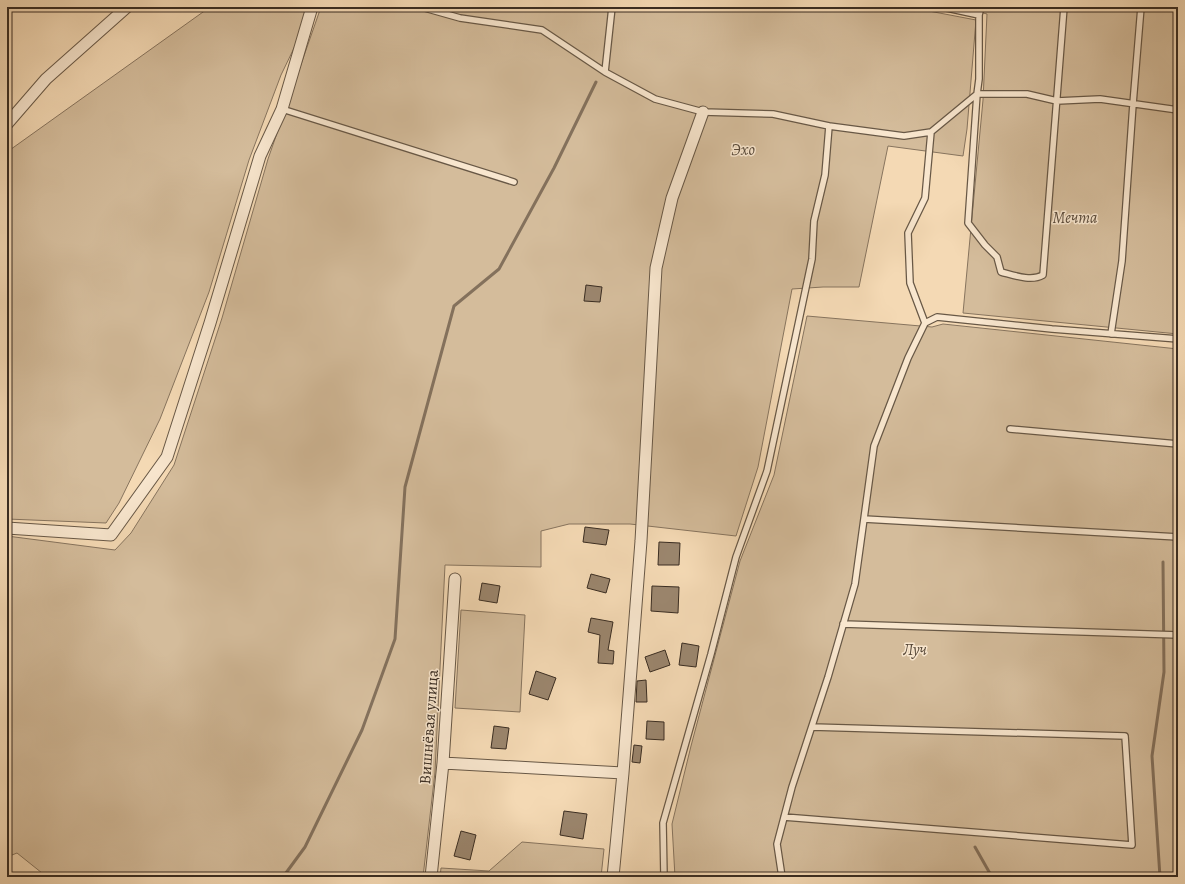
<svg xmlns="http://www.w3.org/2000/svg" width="1185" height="884" font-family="Alegreya,serif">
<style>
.green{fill:#d4bc9b;stroke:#87745e}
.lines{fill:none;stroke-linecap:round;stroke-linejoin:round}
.stream{stroke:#84715c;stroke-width:3}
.building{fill:#9b866e;stroke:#3a2d22}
.service-casing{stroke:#685846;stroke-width:8}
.minor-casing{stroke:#685846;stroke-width:13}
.service{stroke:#f8e6ce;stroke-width:5.5}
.minor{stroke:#f8e6ce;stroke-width:11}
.labels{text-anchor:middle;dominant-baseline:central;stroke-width:3;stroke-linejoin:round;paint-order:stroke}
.park-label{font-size:16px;font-style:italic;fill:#594a3a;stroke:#f8e6ce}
.street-label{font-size:16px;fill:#3a2d22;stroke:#f8e6ce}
</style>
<rect width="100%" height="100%" fill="#f4d9b4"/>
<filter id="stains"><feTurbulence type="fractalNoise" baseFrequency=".005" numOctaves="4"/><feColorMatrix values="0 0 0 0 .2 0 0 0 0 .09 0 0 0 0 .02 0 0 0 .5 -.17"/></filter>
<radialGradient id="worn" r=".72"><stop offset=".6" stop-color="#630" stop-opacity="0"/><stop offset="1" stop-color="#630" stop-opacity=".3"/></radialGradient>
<path class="green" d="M210 7H308L295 46 281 75 249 160 209 292 160 419 119 503 106 523 7 519V152Z
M321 7H908L976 20 967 129 963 156 888 146 859 287H823L792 289 758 467 736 536 630 524H569L541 531V567L445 565 435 772 423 877H47L17 853 7 857V536L115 550 131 533 174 465 222 318 268 159Z
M960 7H1178V334L963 313 983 100 987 14Z
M807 316 932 327 943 324 1178 349V877H675L672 824 691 746 740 561 774 475Z
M461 610 525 615 520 712 455 708Z
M522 842 604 849 601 877H440L441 868 489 871Z"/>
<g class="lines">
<path class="stream" d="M975 847 992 877
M283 877 305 847 362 730 395 639 405 487 454 306 499 269 554 168 596 82
M1160 877 1152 756 1164 672 1163 562"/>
</g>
<path class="building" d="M586 285 602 287 600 302 584 301Z
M585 527 609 530 606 545 583 542Z
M659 542 680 543 679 565H658Z
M591 574 610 579 606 593 587 588Z
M482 583 500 586 497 603 479 600Z
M652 586 679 587 678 613 651 611Z
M591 618 613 622 608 650 614 651 613 664 598 663 600 635 588 632Z
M682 643 699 646 696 667 679 665Z
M665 650 670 665 650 672 645 657Z
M536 671 556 678 548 700 529 694Z
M646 680 647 702H636L637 681Z
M647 721 664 722V740L646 739Z
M494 726 509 728 506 749 491 748Z
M634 745 642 746 640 763 632 762Z
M564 811 587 814 583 839 560 835Z
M461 831 476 835 470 860 454 856Z"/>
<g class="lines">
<defs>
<path id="service" d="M421 7 460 18 542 30 605 72 612 7
M942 7 979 15
M981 7 979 15V79L977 94 968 223 985 245 997 257 1001 272C1013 275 1031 282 1043 275L1064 7
M605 72 655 99 703 112 773 114 829 126
M282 109 514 182
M925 323 910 283 908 233 925 198 931 132 977 94H1027L1057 101 1100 99 1178 110
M1111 334 1122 261 1133 104 1141 7
M1010 429 1178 444
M864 519 1178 537
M843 624 1178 635
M784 817 1132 845 1125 736 812 727
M664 877 663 823 711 654 736 557 767 471 812 259 814 221 825 175 829 126 904 136 931 132
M782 877 777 844 792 787 828 677 855 584 874 446 908 358 925 323 937 317 1052 329 1178 339"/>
<path id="minor" d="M7 124 46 79 127 7
M7 528 111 535 167 457 210 323 260 156 282 109 312 7
M443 763 623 773
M431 877 443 763 455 579
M613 877 623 773 641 541 656 268 672 198 703 112"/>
</defs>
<use href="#service" class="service-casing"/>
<use href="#minor" class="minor-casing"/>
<use href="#service" class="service"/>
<use href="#minor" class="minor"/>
</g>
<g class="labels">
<g class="park-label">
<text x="743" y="150">Эхо</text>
<text x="1075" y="218">Мечта</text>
<text x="915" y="650">Луч</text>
</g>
<g class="street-label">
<text transform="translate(429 727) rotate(-86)">Вишнёвая улица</text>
</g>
</g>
<rect width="1185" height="884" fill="none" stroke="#f4d9b4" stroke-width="24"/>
<rect x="8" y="8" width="1169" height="868" fill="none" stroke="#3a2d22" stroke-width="2"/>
<rect x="12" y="12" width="1161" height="860" fill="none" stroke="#3a2d22"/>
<rect width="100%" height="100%" filter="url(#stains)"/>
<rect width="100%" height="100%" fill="url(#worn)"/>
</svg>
